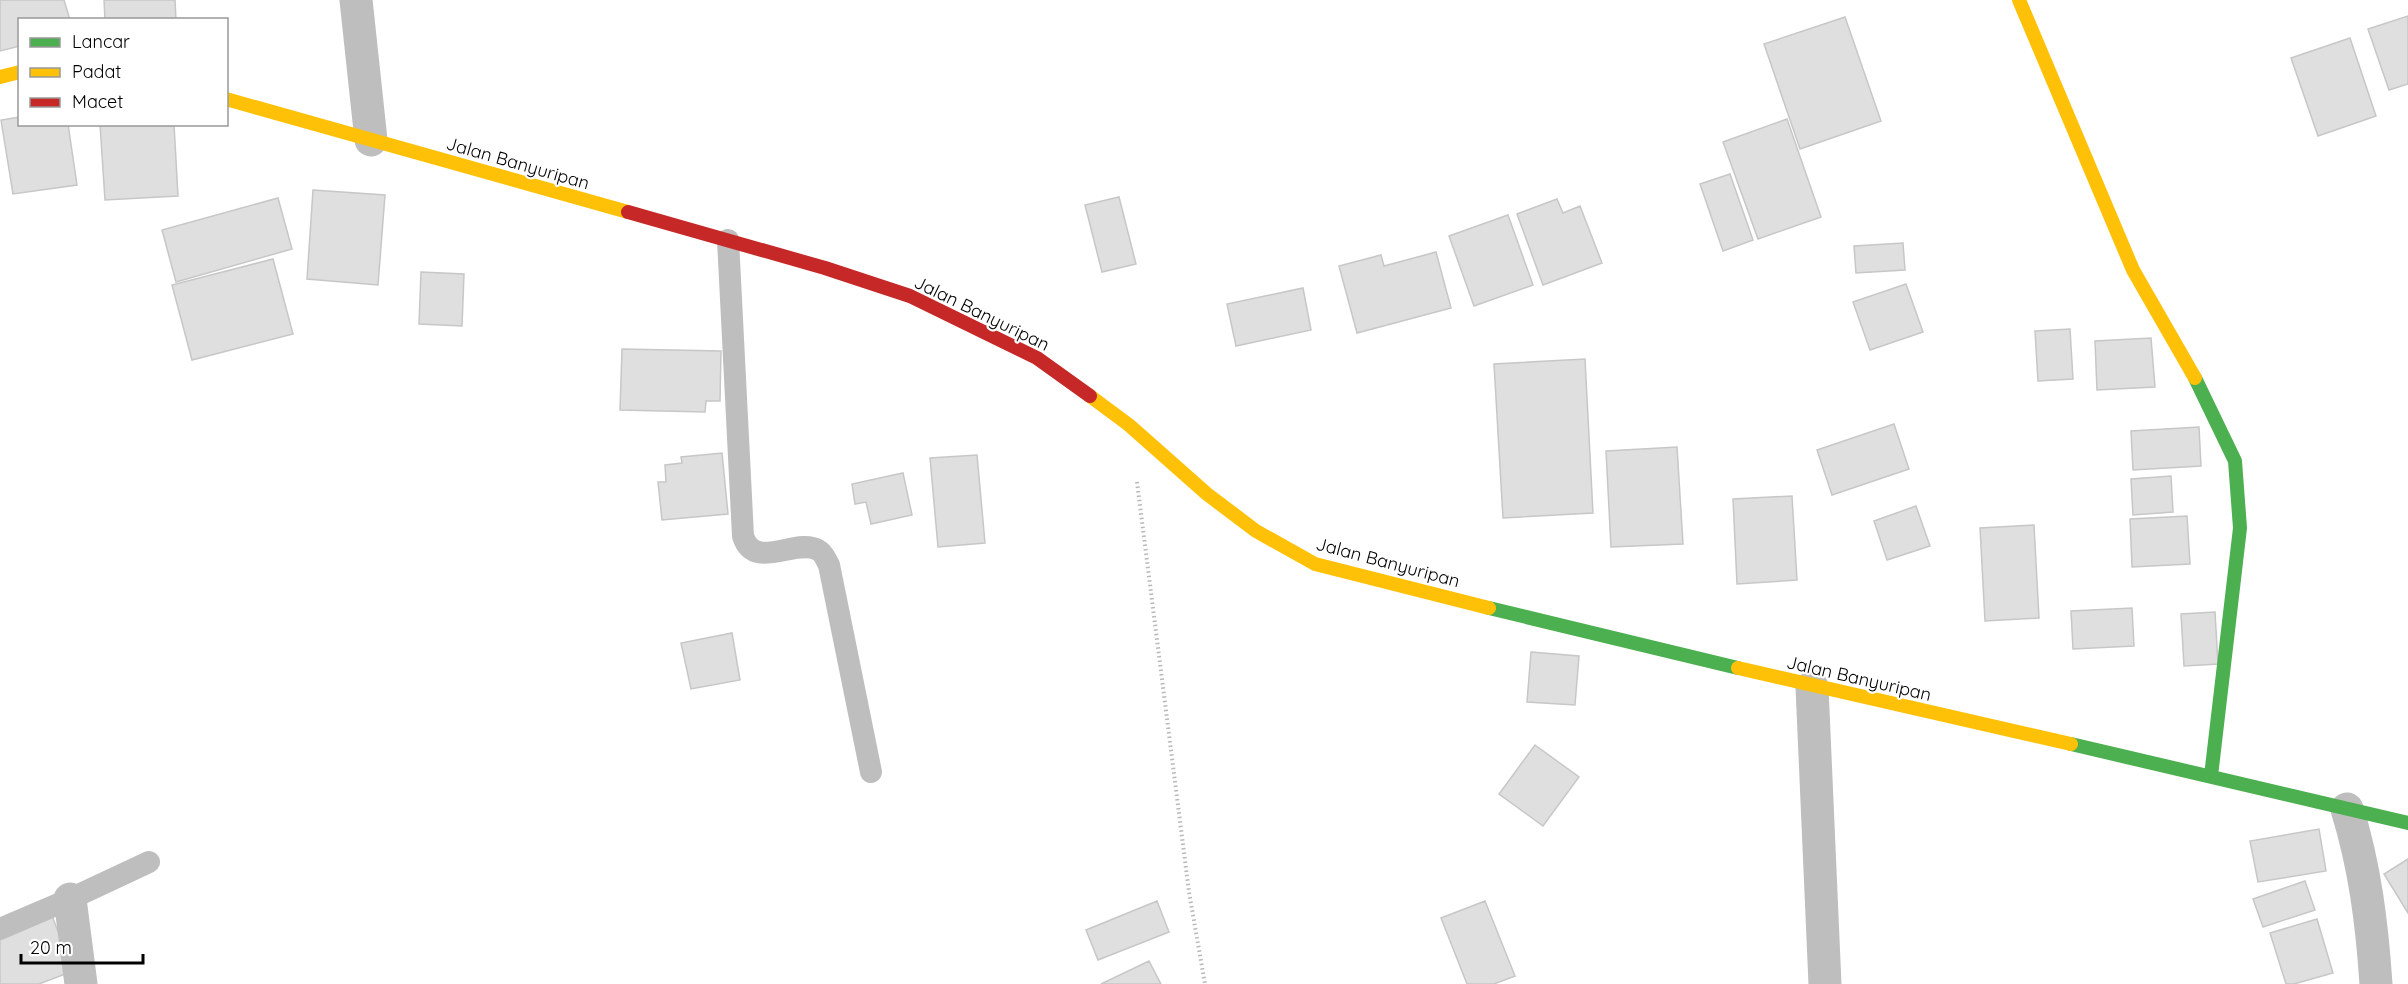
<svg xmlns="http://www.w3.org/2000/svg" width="2408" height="984" font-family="Quicksand,sans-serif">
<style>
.building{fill:#dfdfdf;stroke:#c7c7c7;stroke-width:1.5}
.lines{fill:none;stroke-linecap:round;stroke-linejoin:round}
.path{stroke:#b9b9b9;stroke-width:4;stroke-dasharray:1.5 3;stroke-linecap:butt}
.lane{stroke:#bebebe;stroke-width:22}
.street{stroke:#bebebe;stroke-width:33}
.fast{stroke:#4caf50;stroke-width:14}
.slow{stroke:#ffc107;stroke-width:14}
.jam{stroke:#c62828;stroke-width:14}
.labels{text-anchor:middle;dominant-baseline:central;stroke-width:4.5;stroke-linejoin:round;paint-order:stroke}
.street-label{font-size:18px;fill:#000;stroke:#fff}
</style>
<rect width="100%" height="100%" fill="#fff"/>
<path class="building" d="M0 0H64L70 20H20V46L0 51Z
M104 0H175L176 20H105Z
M2408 16V84L2389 90 2368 29Z
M1845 17 1881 121 1800 149 1764 44Z
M2350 38 2376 116 2318 136 2291 58Z
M20 117V124H68L77 185 13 194 1 120Z
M1787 119 1821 217 1758 239 1723 142Z
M100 124H174L178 196 105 200Z
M1730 174 1753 240 1723 251 1700 184Z
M313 190 385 195 378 285 307 279Z
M1119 197 1136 264 1102 272 1085 205Z
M278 198 292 249 176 282 162 230Z
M1557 199 1563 213 1580 206 1602 263 1543 285 1517 214Z
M1508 215 1533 285 1474 306 1449 236Z
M1903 243 1905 270 1856 273 1854 246Z
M1436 252 1451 308 1357 333 1339 266 1381 255 1384 266Z
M273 259 293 334 192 360 172 285Z
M421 272 464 274 462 326 419 324Z
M1906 284 1923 332 1870 350 1853 302Z
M1303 288 1311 330 1236 346 1227 304Z
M2070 329 2073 379 2038 381 2035 331Z
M2151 338 2155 387 2097 390 2095 341Z
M622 349 721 351 720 401H706L705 412 620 410Z
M1585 359 1593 513 1503 518 1494 364Z
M1894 424 1909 469 1832 495 1817 450Z
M2199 427 2201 466 2133 470 2131 431Z
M1677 447 1683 544 1611 547 1606 451Z
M722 453 728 514 662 520 658 482H666L665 465 682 463 681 457Z
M977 455 985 543 938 547 930 458Z
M903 473 912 515 871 524 866 502 855 504 852 484Z
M2171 476 2173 512 2133 515 2131 479Z
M1792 496 1797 580 1737 584 1733 499Z
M1916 506 1930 546 1887 560 1874 521Z
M2187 516 2190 564 2132 567 2130 519Z
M2034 525 2039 618 1985 621 1980 528Z
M2132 608 2134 646 2073 649 2071 611Z
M2215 612 2218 664 2184 666 2181 614Z
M732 633 740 680 691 689 681 643Z
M1531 652 1579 656 1575 705 1527 702Z
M1535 745 1579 777 1543 826 1499 794Z
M2319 829 2326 871 2258 882 2250 841Z
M2408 859V913L2384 874Z
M2305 881 2315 910 2263 927 2253 899Z
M1157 901 1169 932 1098 960 1086 930Z
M1485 901 1515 976 1494 984H1467L1441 918Z
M51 913 73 971 39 984H0V932Z
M2317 919 2333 973 2294 984H2286L2270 933Z
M1149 961 1161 984H1101Z"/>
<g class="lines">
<path class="path" d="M1137 482 1189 892 1205 984"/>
<path class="lane" d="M728 240 743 536C754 572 796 537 818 550 824 553 826 560 829 565L871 772
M0 929 70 899 149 862"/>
<path class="street" d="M356 0 371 140
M1812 687 1825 984
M2347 809C2365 867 2372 924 2376 984
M70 899 81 984"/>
<path class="fast" d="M2195 378 2235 461 2240 528 2211 776
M1489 608 1738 668
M2071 744 2408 823"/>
<path class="slow" d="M2019 0 2133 270 2195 378
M0 77 20 72
M226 99 628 212
M1090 396 1129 425 1207 494 1256 531 1315 564 1489 608
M1738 668 2071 744"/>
<path class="jam" d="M628 212 825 268 910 296 1037 358 1090 396"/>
</g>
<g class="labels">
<g class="street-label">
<text transform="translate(518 163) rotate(16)">Jalan Banyuripan</text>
<text transform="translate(982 313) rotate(26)">Jalan Banyuripan</text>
<text transform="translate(1388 562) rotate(15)">Jalan Banyuripan</text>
<text transform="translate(1859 678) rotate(13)">Jalan Banyuripan</text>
</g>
</g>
<rect x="18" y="18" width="210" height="108" fill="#ffffff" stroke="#999999" stroke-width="1.5"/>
<rect x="30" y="38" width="30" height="9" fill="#4caf50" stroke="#999999" stroke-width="1.5"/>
<text x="72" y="48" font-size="18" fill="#000000">Lancar</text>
<rect x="30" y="68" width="30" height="9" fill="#ffc107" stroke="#999999" stroke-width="1.5"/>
<text x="72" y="78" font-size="18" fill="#000000">Padat</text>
<rect x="30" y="98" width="30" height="9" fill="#c62828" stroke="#999999" stroke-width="1.5"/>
<text x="72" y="108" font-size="18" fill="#000000">Macet</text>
<path d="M21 954v9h122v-9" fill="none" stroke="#000000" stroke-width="3"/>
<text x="30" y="954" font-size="18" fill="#000000" stroke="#ffffff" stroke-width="4.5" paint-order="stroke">20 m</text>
</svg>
